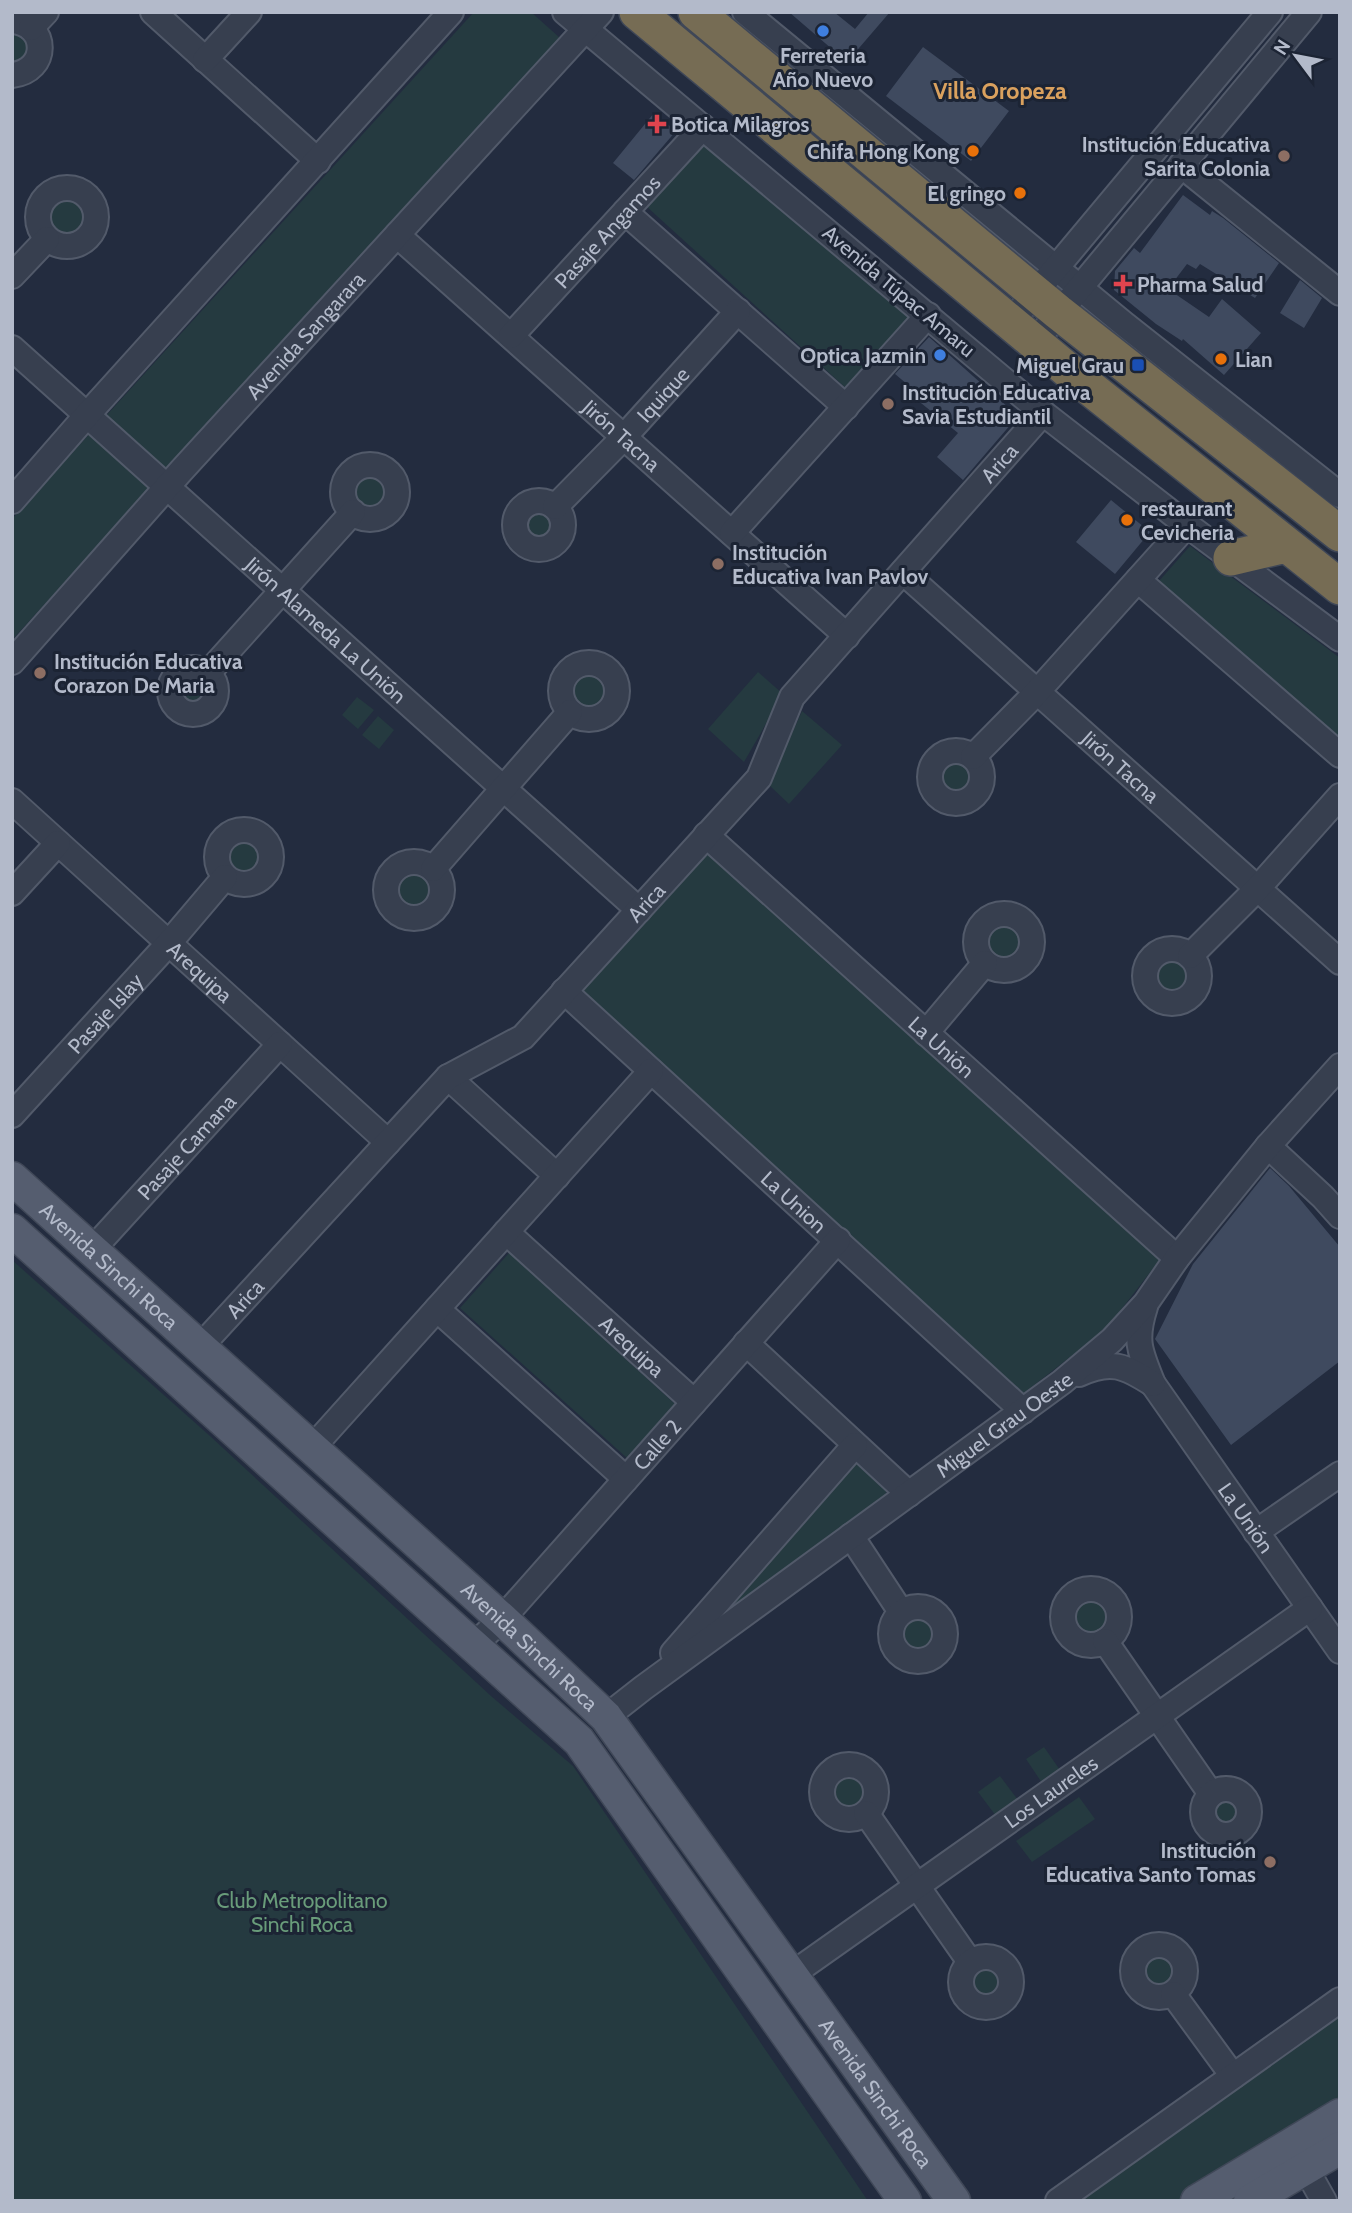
<svg xmlns="http://www.w3.org/2000/svg" width="1352" height="2213" font-family="Cabin,sans-serif">
<style>
.green{fill:#253a40}
.building{fill:#3f4a5f}
.lines{fill:none;stroke-linecap:round;stroke-linejoin:round}
.minor-casing{stroke:#525a6a;stroke-width:28}
.major-casing{stroke:#404858;stroke-width:35}
.highway-casing{stroke:#3f4757;stroke-width:38}
.minor{stroke:#373f4f;stroke-width:24}
.major{stroke:#555d6f;stroke-width:32}
.highway{stroke:#766c54;stroke-width:35}
.shop-dot{fill:#3f7fe0;stroke:#1c2434;stroke-width:2.5}
.health-dot{fill:#e0444e;stroke:#1c2434;stroke-width:2.5}
.food-dot{fill:#e8710a;stroke:#1c2434;stroke-width:2.5}
.education-dot{fill:#8d6e63;stroke:#1c2434;stroke-width:2.5}
.transit-dot{fill:#1a4fb4;stroke:#1c2434;stroke-width:2.5}
.labels{text-anchor:middle;dominant-baseline:central;stroke-width:6;stroke-linejoin:round;paint-order:stroke}
.poi-label{font-size:21px;font-weight:bold;fill:#b3baca;stroke:#1c2434;text-anchor:start}
.street-label{font-size:21px;fill:#b3baca;stroke:#1c2434}
.park-label{font-size:21px;fill:#699c7a;stroke:#1c2434}
.neighbourhood-label{font-size:23px;font-weight:bold;fill:#daa15e;stroke:#1c2434}
</style>
<rect width="100%" height="100%" fill="#232c3f"/>
<path class="green" d="M474 12H531L560 38 12 640V519Z
M12 26 21 28 33 51 12 69Z
M709 137 920 313 848 390 646 206Z
M45 217a22 22 0 1 1 44 0a22 22 0 1 1-44 0Z
M351 491a19 19 0 1 1 38 0a19 19 0 1 1-38 0Z
M521 525a18 18 0 1 1 36 0a18 18 0 1 1-36 0Z
M1190 546 1340 658V740L1159 581Z
M174 691a19 19 0 1 1 38 0a19 19 0 1 1-38 0Z
M569 691a19 19 0 1 1 38 0a19 19 0 1 1-38 0Z
M758 672 783 694 744 762 708 729Z
M357 697 374 710 358 729 342 715Z
M802 711 842 745 789 804 769 785Z
M378 716 394 730 379 749 362 735Z
M935 777a20 20 0 1 1 40 0a20 20 0 1 1-40 0Z
M223 857a21 21 0 1 1 42 0a21 21 0 1 1-42 0Z
M710 850 1162 1257 1106 1329 1024 1393 577 993Z
M393 890a21 21 0 1 1 42 0a21 21 0 1 1-42 0Z
M981 943a24 24 0 1 1 48 0a24 24 0 1 1-48 0Z
M1151 976a22 22 0 1 1 44 0a22 22 0 1 1-44 0Z
M509 1253 675 1404 627 1458 460 1308Z
M12 1260 210 1436 491 1696 573 1766 868 2201H12Z
M856 1462 886 1491 885 1503 741 1607 734 1602Z
M1072 1617a19 19 0 1 1 38 0a19 19 0 1 1-38 0Z
M899 1634a19 19 0 1 1 38 0a19 19 0 1 1-38 0Z
M1044 1747 1062 1773 1044 1786 1026 1759Z
M829 1792a19 19 0 1 1 38 0a19 19 0 1 1-38 0Z
M1000 1776 1021 1804 999 1820 978 1792Z
M1209 1812a16 16 0 1 1 32 0a16 16 0 1 1-32 0Z
M1079 1797 1095 1819 1032 1862 1016 1841Z
M1142 1972a17 17 0 1 1 34 0a17 17 0 1 1-34 0Z
M967 1982a18 18 0 1 1 36 0a18 18 0 1 1-36 0Z
M1340 2013V2100L1177 2201H1078Z"/>
<path class="building" d="M789 12H834L855 29 869 12H890L847 62Z
M923 47 1009 111 971 161 886 96Z
M654 113 676 131 634 180 613 163Z
M1183 195 1210 215 1212 211 1223 218 1279 263 1255 298 1200 264 1196 269 1187 264 1168 289 1209 317 1222 299 1261 333 1224 375 1183 339 1182 341 1156 324 1114 290 1115 271 1134 248 1140 253Z
M1300 280 1322 298 1304 328 1280 313Z
M929 337 1018 416 963 480 937 457 958 433 916 399 920 395 895 374Z
M1111 500 1150 532 1115 574 1076 542Z
M1270 1168 1289 1186 1340 1247V1361L1231 1445 1155 1339 1193 1264Z"/>
<g class="lines">
<defs>
<g id="minor">
<path d="M153 12 318 161"/>
<path d="M565 12 1043 413 1187 525 1340 639"/>
<path d="M745 12 1124 324 1340 495"/>
<path d="M12 21C49 24 49 71 12 75"/>
<path d="M31 28 46 12"/>
<path d="M205 60 249 12"/>
<path d="M1181 165 1340 293"/>
<circle cx="67" cy="217" r="29"/>
<path d="M625 212 846 407"/>
<path id="s1" d="M397 235 847 636"/>
<path d="M12 276 47 239"/>
<path d="M1010 323 1270 12"/>
<path id="s2" d="M511 336 703 127"/>
<path d="M1034 343 1309 12"/>
<path id="s3" d="M12 348 639 910"/>
<circle cx="370" cy="492" r="27"/>
<path d="M12 501 87 415 451 12"/>
<circle cx="539" cy="525" r="24"/>
<path id="s4" d="M555 507 623 438 738 311"/>
<path d="M732 533 928 315"/>
<path id="s5" d="M903 572 1340 962"/>
<path d="M1138 580 1340 755"/>
<path id="s6" d="M12 662 181 471 601 12"/>
<circle cx="589" cy="691" r="28"/>
<circle cx="193" cy="691" r="23"/>
<path d="M208 673 353 512"/>
<circle cx="956" cy="777" r="26"/>
<path d="M973 757 1037 692 1187 525"/>
<path id="s7" d="M12 801 388 1142"/>
<circle cx="244" cy="857" r="27"/>
<path id="s8" d="M706 835 1177 1258"/>
<circle cx="414" cy="890" r="28"/>
<path d="M433 869 570 712"/>
<path d="M12 893 58 843"/>
<circle cx="1004" cy="942" r="28"/>
<circle cx="1172" cy="976" r="27"/>
<path d="M1190 956 1258 888 1340 796"/>
<path id="s9" d="M564 991 1023 1411"/>
<path d="M926 1033 985 963"/>
<path d="M448 1077 557 1176"/>
<path id="s10" d="M12 1115 169 943 225 877"/>
<path d="M1268 1146 1323 1197 1340 1216"/>
<path id="s11" d="M506 1232 694 1402"/>
<path id="s12" d="M92 1250 280 1044"/>
<path id="s13" d="M1145 1307C1134 1341 1140 1352 1153 1384L1340 1651"/>
<path d="M437 1309 626 1479"/>
<path d="M746 1343 909 1494"/>
<path id="s14" d="M200 1347 448 1077 523 1037 759 778 792 697 1043 413"/>
<path d="M1079 1374C1111 1359 1125 1366 1153 1384"/>
<path d="M312 1448 651 1071"/>
<path d="M1256 1532 1340 1474"/>
<path d="M851 1536 901 1612"/>
<circle cx="1091" cy="1617" r="28"/>
<circle cx="918" cy="1634" r="27"/>
<path d="M1105 1641 1211 1794"/>
<path id="s15" d="M473 1646 502 1619 838 1240"/>
<path d="M673 1653 855 1445"/>
<path id="s16" d="M606 1717 643 1688 1062 1382 1112 1340 1146 1303 1177 1258 1268 1146 1340 1066"/>
<circle cx="849" cy="1792" r="27"/>
<circle cx="1226" cy="1812" r="23"/>
<path d="M866 1813 970 1962"/>
<circle cx="1159" cy="1971" r="26"/>
<circle cx="986" cy="1982" r="25"/>
<path id="s17" d="M791 1975 1310 1608"/>
<path d="M1173 1994 1233 2076"/>
<path d="M1306 2169 1324 2201"/>
<path d="M1058 2201 1340 2000"/>
</g>
<g id="major">
<path id="s18" d="M12 1178 502 1619 606 1717 954 2201"/>
<path d="M12 1230 579 1741 905 2201"/>
<path d="M1197 2201 1340 2115"/>
<path d="M1250 2201 1340 2148"/>
</g>
<path id="highway" d="M637 12 1076 377 1340 587
M696 12 1058 312 1340 534
M1231 558 1286 545"/>
</defs>
<use href="#minor" class="minor-casing"/>
<use href="#major" class="major-casing"/>
<use href="#highway" class="highway-casing"/>
<use href="#minor" class="minor"/>
<use href="#major" class="major"/>
<use href="#highway" class="highway"/>
</g>
<g class="shop-dot">
<circle cx="823" cy="31" r="7"/>
<circle cx="940" cy="355" r="7"/>
</g>
<g class="health-dot">
<path d="M653.5 113.5h7v7h7v7h-7v7h-7v-7h-7v-7h7z"/>
<path d="M1119.5 273.5h7v7h7v7h-7v7h-7v-7h-7v-7h7z"/>
</g>
<g class="food-dot">
<circle cx="973" cy="151" r="7"/>
<circle cx="1020" cy="193" r="7"/>
<circle cx="1221" cy="359" r="7"/>
<circle cx="1127" cy="520" r="7"/>
</g>
<g class="education-dot">
<circle cx="1284" cy="156" r="7"/>
<circle cx="888" cy="404" r="7"/>
<circle cx="718" cy="564" r="7"/>
<circle cx="40" cy="673" r="7"/>
<circle cx="1270" cy="1862" r="7"/>
</g>
<rect class="transit-dot" x="1131" y="358" width="14" height="14" rx="3.5"/>
<g class="labels">
<g class="poi-label">
<text x="823" y="55" text-anchor="middle">Ferreteria<tspan x="823" dy="24">Año Nuevo</tspan></text>
<text x="671" y="124">Botica Milagros</text>
<text x="1270" y="144" text-anchor="end">Institución Educativa<tspan x="1270" dy="24">Sarita Colonia</tspan></text>
<text x="959" y="151" text-anchor="end">Chifa Hong Kong</text>
<text x="1006" y="193" text-anchor="end">El gringo</text>
<text x="1137" y="284">Pharma Salud</text>
<text x="926" y="355" text-anchor="end">Optica Jazmin</text>
<text x="1235" y="359">Lian</text>
<text x="1124" y="365" text-anchor="end">Miguel Grau</text>
<text x="902" y="392">Institución Educativa<tspan x="902" dy="24">Savia Estudiantil</tspan></text>
<text x="1141" y="508">restaurant<tspan x="1141" dy="24">Cevicheria</tspan></text>
<text x="732" y="552">Institución<tspan x="732" dy="24">Educativa Ivan Pavlov</tspan></text>
<text x="54" y="661">Institución Educativa<tspan x="54" dy="24">Corazon De Maria</tspan></text>
<text x="1256" y="1850" text-anchor="end">Institución<tspan x="1256" dy="24">Educativa Santo Tomas</tspan></text>
</g>
<g class="street-label">
<text stroke="none"><textPath href="#s2" startOffset="142">Pasaje Angamos</textPath></text>
<text transform="translate(899 291) rotate(40)">Avenida Túpac Amaru</text>
<text stroke="none"><textPath href="#s6" startOffset="439">Avenida Sangarara</textPath></text>
<text stroke="none"><textPath href="#s4" startOffset="156">Iquique</textPath></text>
<text stroke="none"><textPath href="#s1" startOffset="301">Jirón Tacna</textPath></text>
<text stroke="none"><textPath href="#s14" startOffset="1202">Arica</textPath></text>
<text stroke="none"><textPath href="#s3" startOffset="422">Jirón Alameda La Unión</textPath></text>
<text stroke="none"><textPath href="#s5" startOffset="292">Jirón Tacna</textPath></text>
<text stroke="none"><textPath href="#s14" startOffset="634">Arica</textPath></text>
<text stroke="none"><textPath href="#s7" startOffset="254">Arequipa</textPath></text>
<text stroke="none"><textPath href="#s10" startOffset="138">Pasaje Islay</textPath></text>
<text stroke="none"><textPath href="#s8" startOffset="317">La Unión</textPath></text>
<text stroke="none"><textPath href="#s12" startOffset="140">Pasaje Camana</textPath></text>
<text stroke="none"><textPath href="#s9" startOffset="312">La Union</textPath></text>
<text stroke="none"><textPath href="#s18" startOffset="131">Avenida Sinchi Roca</textPath></text>
<text stroke="none"><textPath href="#s14" startOffset="66">Arica</textPath></text>
<text stroke="none"><textPath href="#s11" startOffset="170">Arequipa</textPath></text>
<text stroke="none"><textPath href="#s16" startOffset="494">Miguel Grau Oeste</textPath></text>
<text stroke="none"><textPath href="#s15" startOffset="273">Calle 2</textPath></text>
<text stroke="none"><textPath href="#s13" startOffset="243">La Unión</textPath></text>
<text stroke="none"><textPath href="#s18" startOffset="698">Avenida Sinchi Roca</textPath></text>
<text stroke="none"><textPath href="#s17" startOffset="318">Los Laureles</textPath></text>
<text stroke="none"><textPath href="#s18" startOffset="1265">Avenida Sinchi Roca</textPath></text>
</g>
<g class="park-label">
<text x="302" y="1900">Club Metropolitano<tspan x="302" dy="24">Sinchi Roca</tspan></text>
</g>
<g class="neighbourhood-label">
<text x="1000" y="91">Villa Oropeza</text>
</g>
</g>
<rect width="1352" height="2213" fill="none" stroke="#b3baca" stroke-width="28"/>
<g transform="translate(1296 56) rotate(302)" stroke="#1c2434" stroke-width="5" paint-order="stroke">
<path d="M0-5L12 26L0 18L-12 26Z" fill="#b3baca"/>
<text y="-10" font-size="19" font-weight="bold" text-anchor="middle" fill="#b3baca">N</text>
</g>
</svg>
